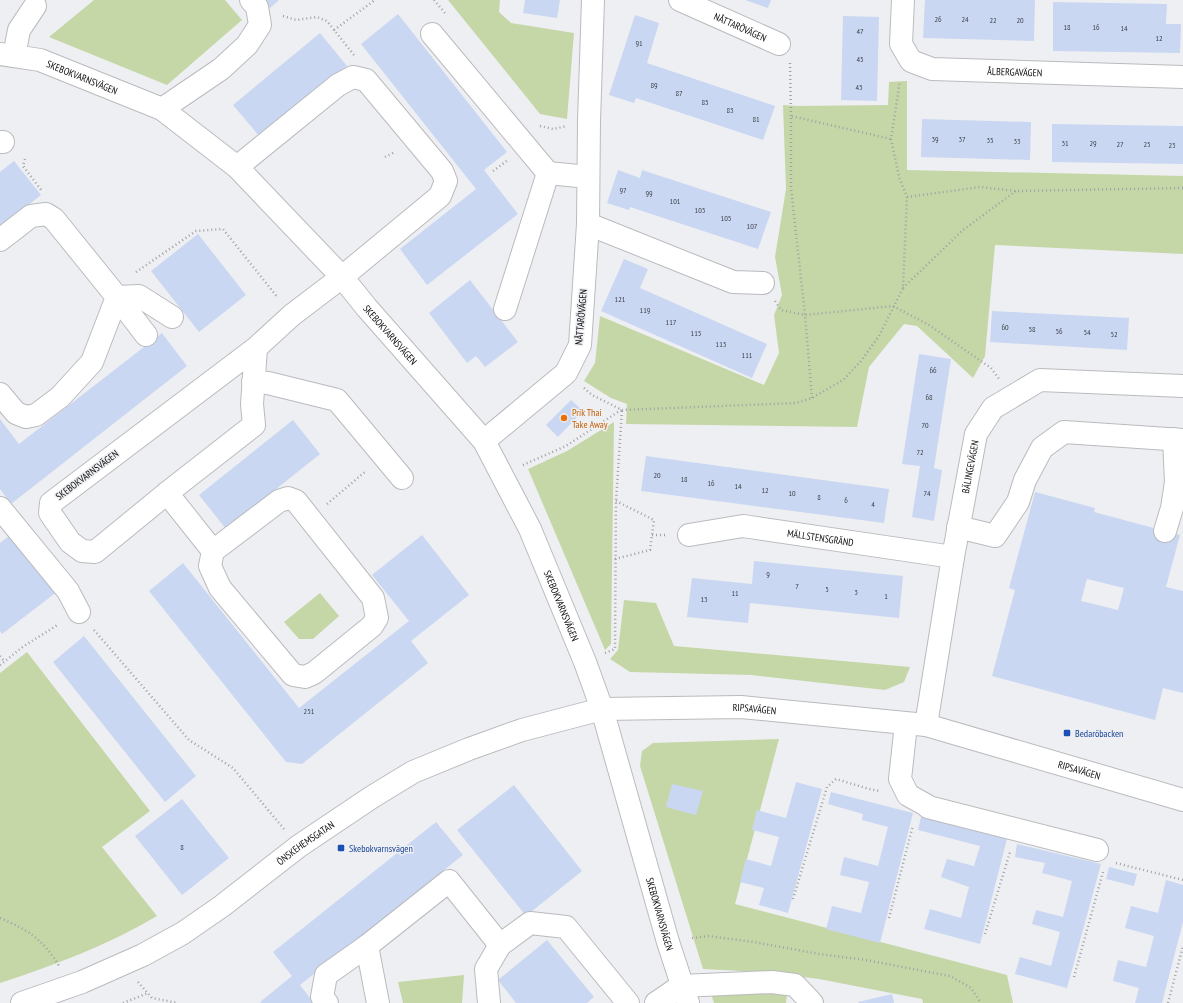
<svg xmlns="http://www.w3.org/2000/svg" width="1183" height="1003" font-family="'PT Sans Narrow',sans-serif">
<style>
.green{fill:#c5d7a7}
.building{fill:#cad7f2;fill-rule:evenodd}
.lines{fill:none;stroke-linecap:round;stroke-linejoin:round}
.minor-casing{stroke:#babbbe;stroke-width:24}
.path{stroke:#a0a1a3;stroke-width:2.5;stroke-dasharray:1 3;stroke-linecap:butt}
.minor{stroke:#fff;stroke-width:22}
.food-dot{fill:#e8710a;stroke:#eeeff2;stroke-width:1.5}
.transit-dot{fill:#1a4fb4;stroke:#eeeff2;stroke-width:1.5}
.labels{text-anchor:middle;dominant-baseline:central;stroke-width:3;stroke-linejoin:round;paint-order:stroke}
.number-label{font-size:8px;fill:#3b3f46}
.street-label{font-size:10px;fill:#0b0c0d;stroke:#eeeff2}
.food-label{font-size:10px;fill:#c56008;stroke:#eeeff2;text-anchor:start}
.transit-label{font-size:10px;fill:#164399;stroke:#eeeff2;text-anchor:start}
</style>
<rect width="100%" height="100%" fill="#eeeff2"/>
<path class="green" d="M94 0H225L242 20 167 85 49 37Z
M448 0H500L499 12 511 23 574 33 567 119 540 114Z
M907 81V170L1183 176V254L995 245 985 356 973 378 917 326 904 324 869 367 857 427 626 424 627 404 611 398 584 381 595 363 600 316 764 385 779 353 774 315 782 295 775 257 786 189 783 105 797 106 888 105 889 82Z
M614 422 611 644 605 650 528 469 567 451Z
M320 593 339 616 313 639H299L284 622Z
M624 600 656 603 674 646 910 667 904 682 885 690 751 675 630 672 610 659 618 650Z
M27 652 150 811 102 847 157 916C108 945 55 965 0 983V673Z
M779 739 735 904 1007 975 1013 1003H923L922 999 819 979 762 972 703 969 640 766 642 751 653 743Z
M464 975 462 1003H403L398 982Z
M772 991 787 994 786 1003H714L711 994Z"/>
<path class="building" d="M264 0H279L270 8Z
M525 0H560L557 18 523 13Z
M745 0H771L768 8Z
M925 0H1035L1034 41 923 38Z
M1053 2 1167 4 1166 24H1181L1180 53 1053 51Z
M398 14 507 152 484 170 518 214 427 285 400 249 476 189 361 44Z
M635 15 659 23 647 63 775 106 763 140 636 98 634 103 609 95Z
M843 16 879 17 877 101 841 100Z
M320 33 347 66 260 137 233 105Z
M922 119 1031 122 1030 160 921 157Z
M1052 124 1183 126V164L1052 162Z
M14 161 41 195 0 227V172Z
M618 170 640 178 642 170 771 212 758 249 630 207 629 210 607 203Z
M198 234 246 295 199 332 151 271Z
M624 259 648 269 640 288 767 344 752 378 601 311Z
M470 280 518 342 485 367 476 356 467 363 429 313Z
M992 311 1129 318 1127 350 990 342Z
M162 333 187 366 11 504 0 489V419L19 444Z
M919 354 951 359 934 468 942 470 934 521 912 517 920 466 902 464Z
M571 400 583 411 558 437 546 425Z
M293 420 320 454 226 529 199 495Z
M646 456 889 489 884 523 641 491Z
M1035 492 1095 508 1094 512 1180 535 1166 587 1183 591V693L1163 688 1155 720 992 676 1015 590 1009 588ZM1087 579 1124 588 1118 610 1081 601Z
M13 533 58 591 2 634 0 631V543Z
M422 535 469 595 411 641 428 663 302 764 286 762 149 591 183 563 299 708 409 621 372 575Z
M754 561 903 576 899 618 750 603 748 623 687 617 692 578 752 584Z
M84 636 196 776 165 802 53 662Z
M796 782 822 789 788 913 759 905 764 888 740 882 746 859 771 866 779 837 752 830 757 810 786 818Z
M672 784 703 791 696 815 666 807Z
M514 785 582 871 526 916 457 830Z
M831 792 913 813 880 943 826 929 832 906 861 913 869 882 840 875 844 857 878 866 888 827 862 820 863 814 828 804Z
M182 799 229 858 182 895 135 836Z
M921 817 1007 839 980 944 924 929 930 909 961 918 969 887 941 877 947 859 974 866 980 846 918 830Z
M436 822 463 855 300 985 314 1003H261L260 1002 292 976 273 952Z
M1017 844 1101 864 1067 988 1015 974 1020 957 1051 966 1060 932 1032 924 1036 910 1063 917 1072 881 1042 873 1045 863 1015 857Z
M1109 867 1137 874 1134 886 1106 879Z
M1166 880 1183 885V922L1162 1003H1135L1139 988 1113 981 1118 960 1146 967 1154 936 1125 928 1131 906 1158 913Z
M547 940 594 997 587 1003H516L498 980Z
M892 994 894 1003H859L858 1002Z"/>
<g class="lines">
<defs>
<g id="minor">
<path id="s1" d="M680 0 779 44"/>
<path id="s2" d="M903 0 901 44 911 61 932 69 1183 77"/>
<path d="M432 34 548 173 588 177"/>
<path id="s3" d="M0 54 40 60 162 109 237 167 342 277 367 308 484 441 530 529 585 662 602 709 668 942 688 1003"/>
<path d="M14 56 19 30 35 6"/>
<path d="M162 109 221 69 247 45 260 25 257 7 251 0"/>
<path d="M0 142H3"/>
<path d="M237 167 338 85 353 77 366 80 442 171 446 181 440 196 342 277 292 315 256 348 51 503 50 513 70 542 82 551 95 552 167 493 254 425 252 404 256 348"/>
<path d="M588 224 733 282 763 283"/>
<path d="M0 240 31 216 46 214 54 219 117 297 92 362 60 397 36 415 26 417 16 413 0 394"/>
<path d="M505 309 548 173"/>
<path d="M146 335 117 297 139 296 172 317"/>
<path d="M253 382 268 383 337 400 402 478"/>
<path d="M484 441 566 373 580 345 588 224 589 121 593 0"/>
<path d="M167 493 213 551 210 566 220 588 293 675 305 677 314 673 372 626 377 618 373 598 296 501 288 498 279 501 213 551"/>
<path d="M0 508 68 591 79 612"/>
<path d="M958 527 995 536 1018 502 1025 480 1042 448 1064 432 1183 440"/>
<path d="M1165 531 1172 508 1176 482 1174 439"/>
<path id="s4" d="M689 535 743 526 953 557"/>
<path d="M906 724 900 779 908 795 926 805 928 807 1097 850"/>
<path id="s5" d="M926 725 953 557 976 434 993 408 1040 380 1183 386"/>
<path id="s6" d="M22 1003 82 982 143 955 183 933 222 906 299 846 372 797 413 772 469 749 522 730 602 709 741 707 926 725 1183 800"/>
<path d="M327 1003 322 997 326 975 367 946"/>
<path d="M378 1003 367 946 449 881 500 945 530 923 566 927 628 1003"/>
<path d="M489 1003 486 969 500 945"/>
<path d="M656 1003 681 986 772 982 795 985 812 1003"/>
</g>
</defs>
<use href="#minor" class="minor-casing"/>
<path class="path" d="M434 0 445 13
M283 16 296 20 317 17 327 21 354 55
M334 30 375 0
M790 63 791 116
M540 126 553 129 567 126
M385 157 395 152
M25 159 23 166 42 191
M493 171 508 160
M907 197 980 187 1016 191 1183 188
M136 272 196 231 223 229 278 298
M903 288 963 230 1016 191
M775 301 781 310 805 315 893 306 929 325 991 368 999 379
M584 388 592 395 622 410 796 403 812 398 843 380 861 361 879 336 903 288 907 197 899 177 891 139 900 81
M812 398 805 315 791 188V116L891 139
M523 465 566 446 621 410
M327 504 366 471
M652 535H665
M615 559 650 550 654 520 616 501
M94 630 189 740 233 768 284 829
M605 653 615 649 616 501 622 410
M0 656 4 661
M0 665 24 646 59 624
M1116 863 1183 880
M793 899 827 787 836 779 869 789 880 791
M0 918C28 930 43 939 59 966
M889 918 913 825
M985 934 1010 852
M692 938 708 936 754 942 819 954 866 960 950 976 971 988 981 1003
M1074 977 1103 872
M138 982 152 998 178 1003
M123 1003 148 993
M1168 1003 1183 946"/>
<use href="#minor" class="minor"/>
</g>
<circle class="food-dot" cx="564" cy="418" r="4"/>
<g class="transit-dot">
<rect x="1063" y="729" width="8" height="8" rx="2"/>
<rect x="337" y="844" width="8" height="8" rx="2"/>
</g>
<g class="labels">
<g class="number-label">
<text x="938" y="19">26</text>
<text x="965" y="19">24</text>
<text x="993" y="20">22</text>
<text x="1020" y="20">20</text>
<text x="1067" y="27">18</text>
<text x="1096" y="27">16</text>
<text x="1124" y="28">14</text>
<text x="860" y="31">47</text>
<text x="1159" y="38">12</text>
<text x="639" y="43">91</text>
<text x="860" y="59">45</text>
<text x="654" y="85">89</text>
<text x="859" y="87">43</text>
<text x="679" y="93">87</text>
<text x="705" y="102">85</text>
<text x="730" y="110">83</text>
<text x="756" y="119">81</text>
<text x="935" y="139">39</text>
<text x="962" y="139">37</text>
<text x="990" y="140">35</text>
<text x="1017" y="141">33</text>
<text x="1065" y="143">31</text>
<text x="1093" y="143">29</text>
<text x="1120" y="144">27</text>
<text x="1147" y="144">25</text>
<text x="1172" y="145">23</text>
<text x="623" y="190">97</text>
<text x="649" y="193">99</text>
<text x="675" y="201">101</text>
<text x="700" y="210">103</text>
<text x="726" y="218">105</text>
<text x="752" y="226">107</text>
<text x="620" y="299">121</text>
<text x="645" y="310">119</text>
<text x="671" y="322">117</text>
<text x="1005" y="327">60</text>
<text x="1032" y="329">58</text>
<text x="1059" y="331">56</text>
<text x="1087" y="332">54</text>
<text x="696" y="333">115</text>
<text x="1114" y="334">52</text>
<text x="721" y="344">113</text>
<text x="747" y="355">111</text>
<text x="933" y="370">66</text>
<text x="929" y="397">68</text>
<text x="925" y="425">70</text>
<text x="920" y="452">72</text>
<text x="657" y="475">20</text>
<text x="684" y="479">18</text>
<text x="711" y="483">16</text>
<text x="738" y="486">14</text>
<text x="765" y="490">12</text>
<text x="792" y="493">10</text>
<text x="927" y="493">74</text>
<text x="819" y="497">8</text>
<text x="846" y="500">6</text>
<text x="873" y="504">4</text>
<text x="768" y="574">9</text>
<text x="797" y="586">7</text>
<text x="827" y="589">5</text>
<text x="856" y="592">3</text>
<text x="735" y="593">11</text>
<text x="886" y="596">1</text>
<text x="704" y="599">13</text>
<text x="309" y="711">251</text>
<text x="182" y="847">8</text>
</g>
<g class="street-label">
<text stroke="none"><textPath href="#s1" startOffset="66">NÅTTARÖVÄGEN</textPath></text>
<text stroke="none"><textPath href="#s2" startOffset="169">ÅLBERGAVÄGEN</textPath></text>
<text stroke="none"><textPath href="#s3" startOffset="86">SKEBOKVARNSVÄGEN</textPath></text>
<text transform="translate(581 317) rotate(-85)">NÅTTARÖVÄGEN</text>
<text stroke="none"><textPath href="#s3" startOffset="494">SKEBOKVARNSVÄGEN</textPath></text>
<text stroke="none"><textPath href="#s5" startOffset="262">BÄLINGEVÄGEN</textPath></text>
<text transform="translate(87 475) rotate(-37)">SKEBOKVARNSVÄGEN</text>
<text stroke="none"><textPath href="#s4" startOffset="133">MÄLLSTENSGRÄND</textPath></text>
<text stroke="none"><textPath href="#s3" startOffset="818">SKEBOKVARNSVÄGEN</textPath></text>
<text stroke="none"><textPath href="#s6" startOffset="809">RIPSAVÄGEN</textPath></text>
<text stroke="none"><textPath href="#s6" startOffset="1141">RIPSAVÄGEN</textPath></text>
<text stroke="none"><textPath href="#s6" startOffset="328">ÖNSKEHEMSGATAN</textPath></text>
<text stroke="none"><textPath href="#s3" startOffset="1142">SKEBOKVARNSVÄGEN</textPath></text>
</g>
<g class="food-label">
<text x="572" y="412">Prik Thai<tspan x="572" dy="12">Take Away</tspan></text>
</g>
<g class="transit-label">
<text x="1075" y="733">Bedaröbacken</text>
<text x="349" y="848">Skebokvarnsvägen</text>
</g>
</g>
</svg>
